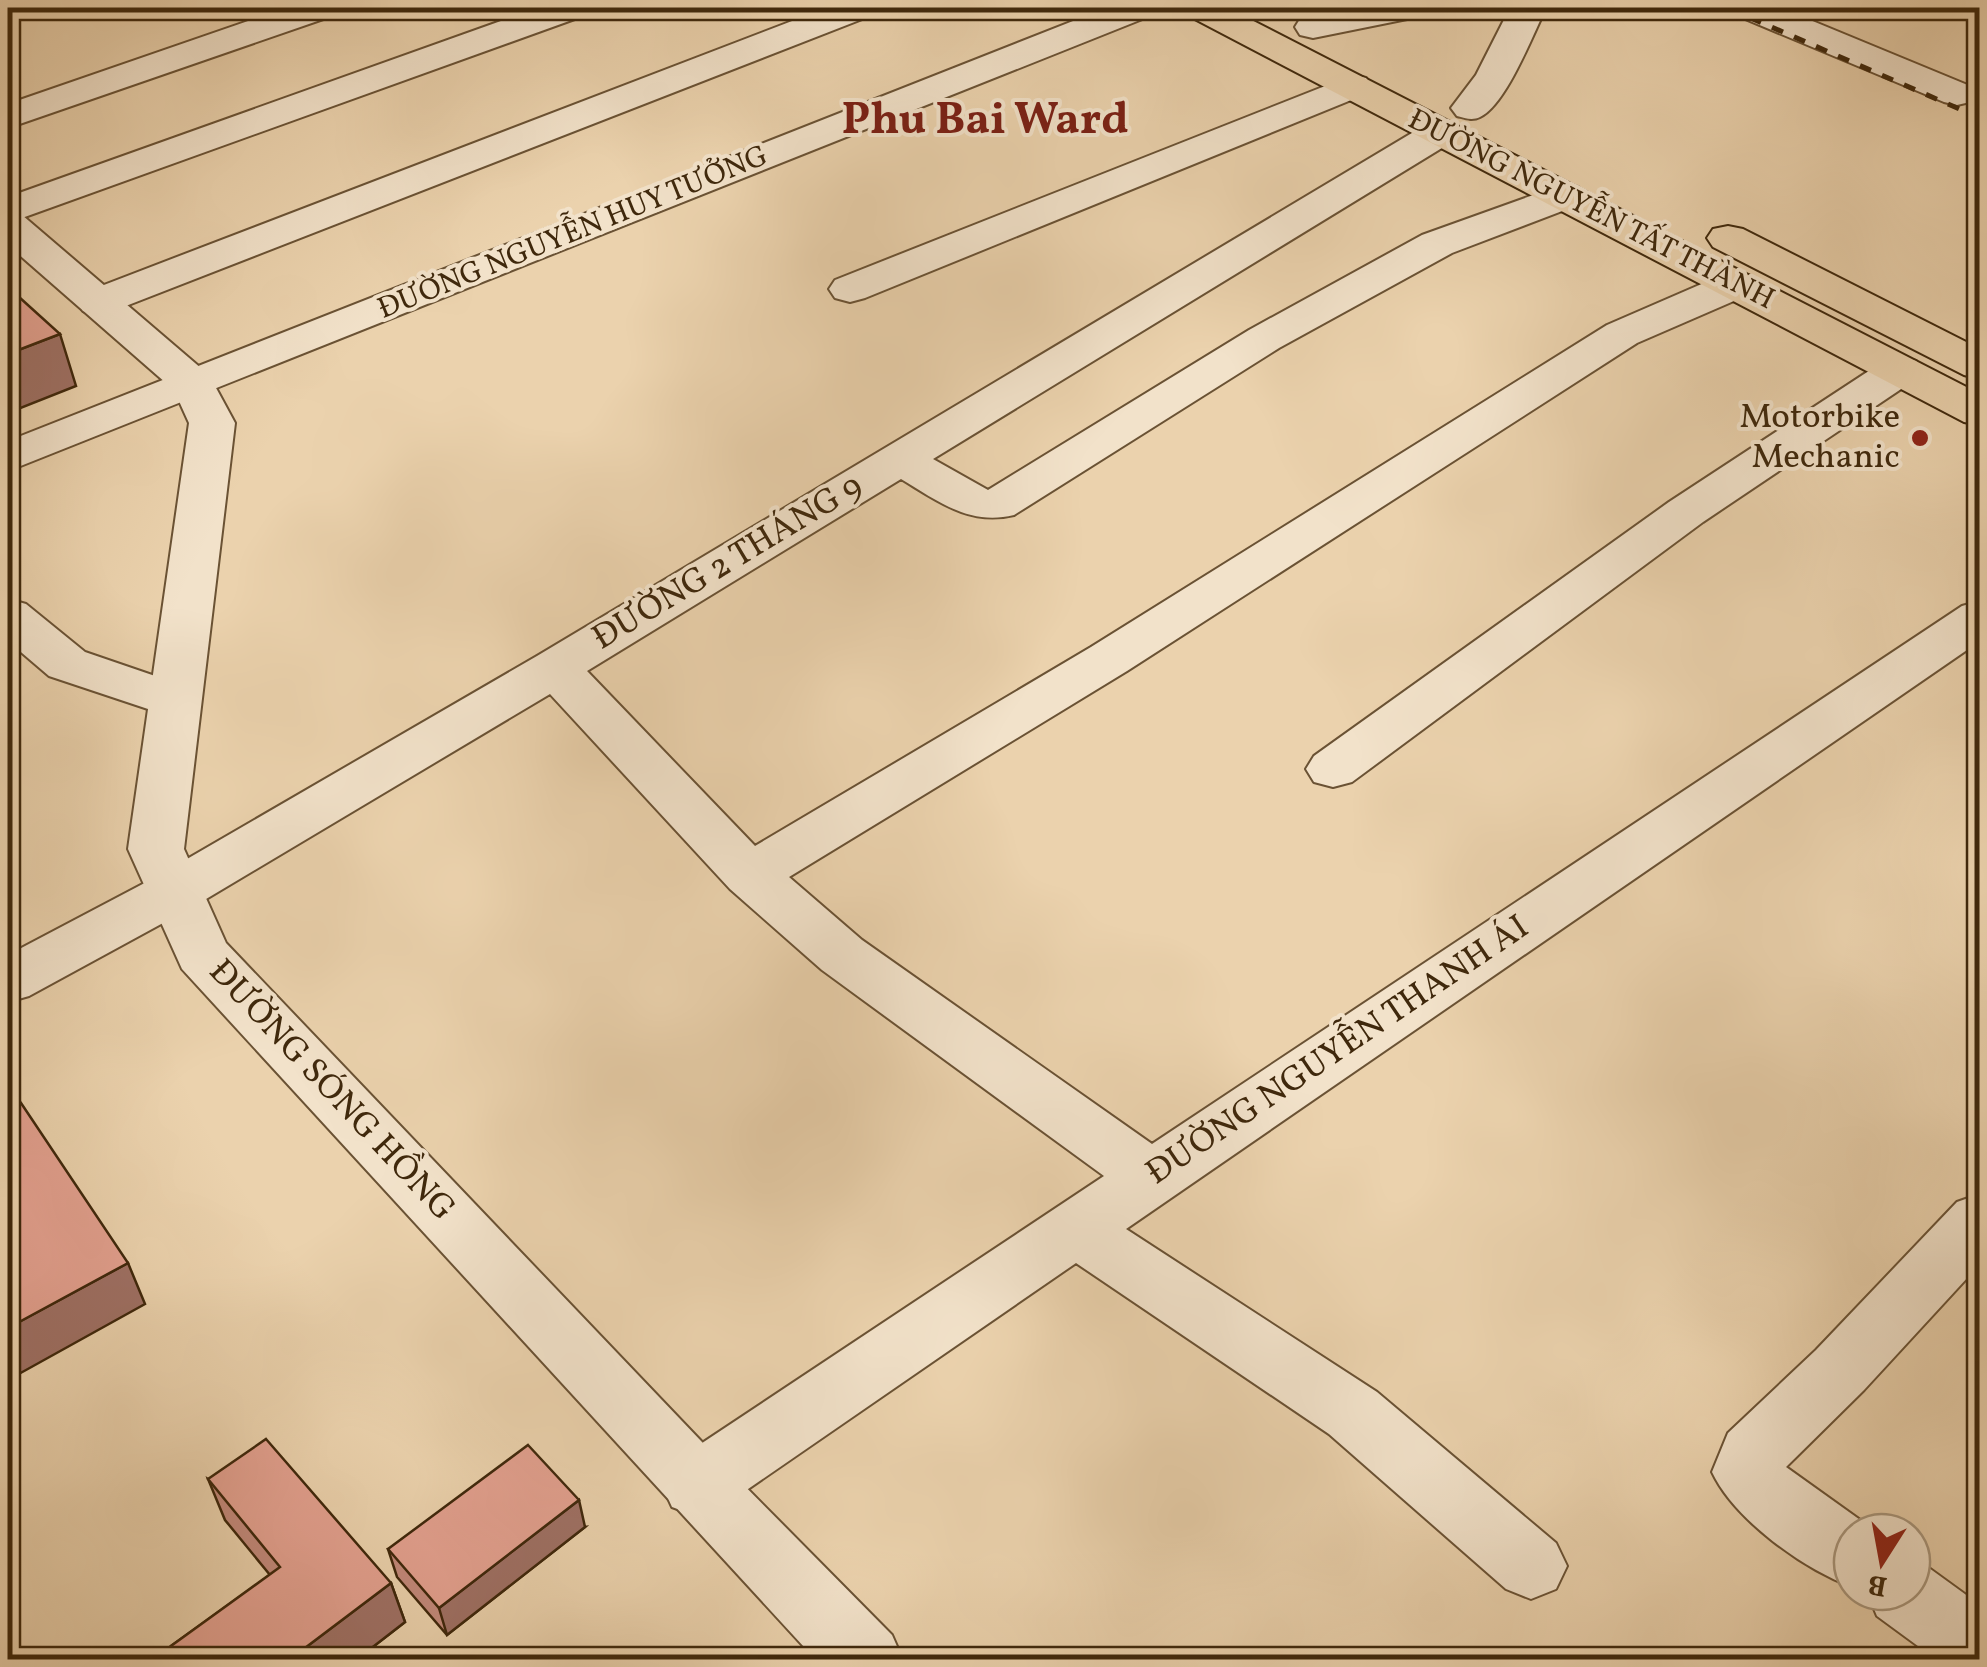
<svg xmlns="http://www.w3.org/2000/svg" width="1987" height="1667" font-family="Vollkorn,serif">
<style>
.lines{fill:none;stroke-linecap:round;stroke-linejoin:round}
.minor-casing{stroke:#6a5234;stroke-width:4}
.tertiary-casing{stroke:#6a5234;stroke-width:4}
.primary-casing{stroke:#3f280c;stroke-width:4}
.minor{fill:#f2e2ca;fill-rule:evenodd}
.tertiary{fill:#f2e2ca;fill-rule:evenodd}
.primary{fill:#ebd2ad;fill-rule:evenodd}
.rail{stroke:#3f280c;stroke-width:5;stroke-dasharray:12 12;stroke-linecap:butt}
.wall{fill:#c38a7c;stroke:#3f280c;stroke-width:2.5}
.shaded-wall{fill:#9f7165;stroke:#3f280c;stroke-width:2.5}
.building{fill:#e3a190;stroke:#3f280c;stroke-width:2.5}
.poi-dot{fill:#8f2418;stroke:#f2e2ca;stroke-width:4}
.labels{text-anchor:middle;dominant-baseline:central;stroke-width:8;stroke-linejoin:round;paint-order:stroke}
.far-street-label{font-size:30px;fill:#3f280c;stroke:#f2e2ca}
.poi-label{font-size:35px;fill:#3f280c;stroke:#f2e2ca;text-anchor:end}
.street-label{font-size:35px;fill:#3f280c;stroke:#f2e2ca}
.far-town-label{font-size:45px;font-weight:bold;fill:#7a1f14;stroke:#f2e2ca}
</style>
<rect width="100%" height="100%" fill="#ebd2ad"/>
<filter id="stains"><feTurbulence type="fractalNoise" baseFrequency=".002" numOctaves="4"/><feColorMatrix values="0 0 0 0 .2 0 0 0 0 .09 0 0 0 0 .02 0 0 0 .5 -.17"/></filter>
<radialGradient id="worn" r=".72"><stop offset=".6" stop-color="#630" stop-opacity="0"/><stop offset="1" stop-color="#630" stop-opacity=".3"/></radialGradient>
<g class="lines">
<defs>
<path id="minor" d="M286 8H337L332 16 8 128V104Z
M537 8H588L583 16 8 223V197Z
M826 8H875L870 16 113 311 98 315 83 311 77 302 83 293Z
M1106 8H1155L1150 16 8 471V441Z
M1733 8H1781L1970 86 1976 94 1970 102 1957 105 1944 102 1738 16Z
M1353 75 1366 78 1372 86 1366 94 865 298 850 302 835 298 829 289 835 280Z
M1441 120 1455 124 1460 132 1455 140 933 459 988 490 1249 330 1422 235 1564 184 1578 187 1584 196 1578 205 1452 253 1279 348 1014 515C969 526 938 501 901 479L587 671 755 846 1091 647 1607 325 1720 276 1735 272 1750 276 1756 285 1750 294 1637 343 1127 671 789 877 862 940 1152 1144 1962 606 1980 601V641L1126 1229 1377 1392 1556 1543 1567 1566 1556 1589 1531 1599 1506 1589 1329 1434 1076 1263 722 1507 697 1516 672 1507 662 1485 672 1463 1104 1176 822 970 730 889 550 694 196 905 29 996 8 1002V955L156 877 537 656 1427 124Z
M1900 357 1916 361 1922 370 1916 379 1703 522 1352 782 1333 787 1314 782 1306 769 1314 756 1669 502 1884 361Z
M8 599 26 604 85 652 193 689 201 701 193 713 175 718 49 676 8 641Z
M1980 1194V1264L1864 1390 1786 1467 1877 1532H1852V1587C1803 1569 1734 1519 1712 1472L1728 1433 1816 1350 1957 1202Z
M1912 1562 1929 1568 1980 1605V1660H1937L1877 1616 1867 1592H1912Z"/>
<path id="tertiary" d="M1357 8H1427L1422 16 1313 38 1300 35 1295 27 1300 19Z
M1510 8H1546C1533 34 1506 105 1480 117 1472 121 1465 118 1457 116L1451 108 1476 75Z
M8 212 22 215 209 375 235 423 184 849 226 943 722 1463 892 1635 903 1660H816L182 969 128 849 189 423 174 390 8 245Z"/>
<path id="primary" d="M1184 8H1228L1980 394V425L1964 422 1189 16Z
M1728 226 1743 229 1980 349V379L1964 375 1713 247 1707 238 1713 229Z"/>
</defs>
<use href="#minor" class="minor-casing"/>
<use href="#tertiary" class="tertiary-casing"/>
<use href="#primary" class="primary-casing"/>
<use href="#minor" class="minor"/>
<use href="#tertiary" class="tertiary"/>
<use href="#primary" class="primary"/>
<path class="rail" d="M1728 8 1980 118"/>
</g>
<path class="wall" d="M208 1479 391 1583 405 1622 356 1660H178L171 1646 270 1575 225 1520Z
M585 1527 447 1635 397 1577 388 1549Z"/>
<path class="shaded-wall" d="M60 334 76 386 8 413V354Z
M128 1263 145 1304 8 1380V1328Z
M579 1500 585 1527 447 1635 439 1608Z
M391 1583 405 1622 356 1660H289Z"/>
<path class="building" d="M19 297 60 334 8 354V302Z
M21 1103 128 1263 8 1328V1110Z
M266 1439 391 1583 289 1660H182L171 1646 280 1567 208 1479Z
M528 1445 579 1500 439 1608 388 1549Z"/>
<circle class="poi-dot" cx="1920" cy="438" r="10"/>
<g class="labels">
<g class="far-street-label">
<text transform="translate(1591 210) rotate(27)">ĐƯỜNG NGUYỄN TẤT THÀNH</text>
<text transform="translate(573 233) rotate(-22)">ĐƯỜNG NGUYỄN HUY TƯỞNG</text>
</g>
<g class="poi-label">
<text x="1900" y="418">Motorbike<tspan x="1900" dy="40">Mechanic</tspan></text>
</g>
<g class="street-label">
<text transform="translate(728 563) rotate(-31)">ĐƯỜNG 2 THÁNG 9</text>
<text transform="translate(1338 1051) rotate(-34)">ĐƯỜNG NGUYỄN THANH ÁI</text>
<text transform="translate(331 1091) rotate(47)">ĐƯỜNG SÓNG HỒNG</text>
</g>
<g class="far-town-label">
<text x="985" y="121">Phu Bai Ward</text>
</g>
</g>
<rect width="1987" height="1667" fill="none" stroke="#ebd2ad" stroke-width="40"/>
<rect x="10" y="10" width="1967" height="1647" fill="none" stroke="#3f280c" stroke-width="5"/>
<rect x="20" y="20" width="1947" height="1627" fill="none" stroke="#3f280c" stroke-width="2.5"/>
<g transform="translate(1882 1562) rotate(191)"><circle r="48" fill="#f2e2ca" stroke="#aa987e" stroke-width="2.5"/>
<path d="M0-8L18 38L0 25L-18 38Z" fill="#8f2418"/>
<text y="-15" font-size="28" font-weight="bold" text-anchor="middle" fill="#3f280c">B</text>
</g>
<rect width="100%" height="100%" filter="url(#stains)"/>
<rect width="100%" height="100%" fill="url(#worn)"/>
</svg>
